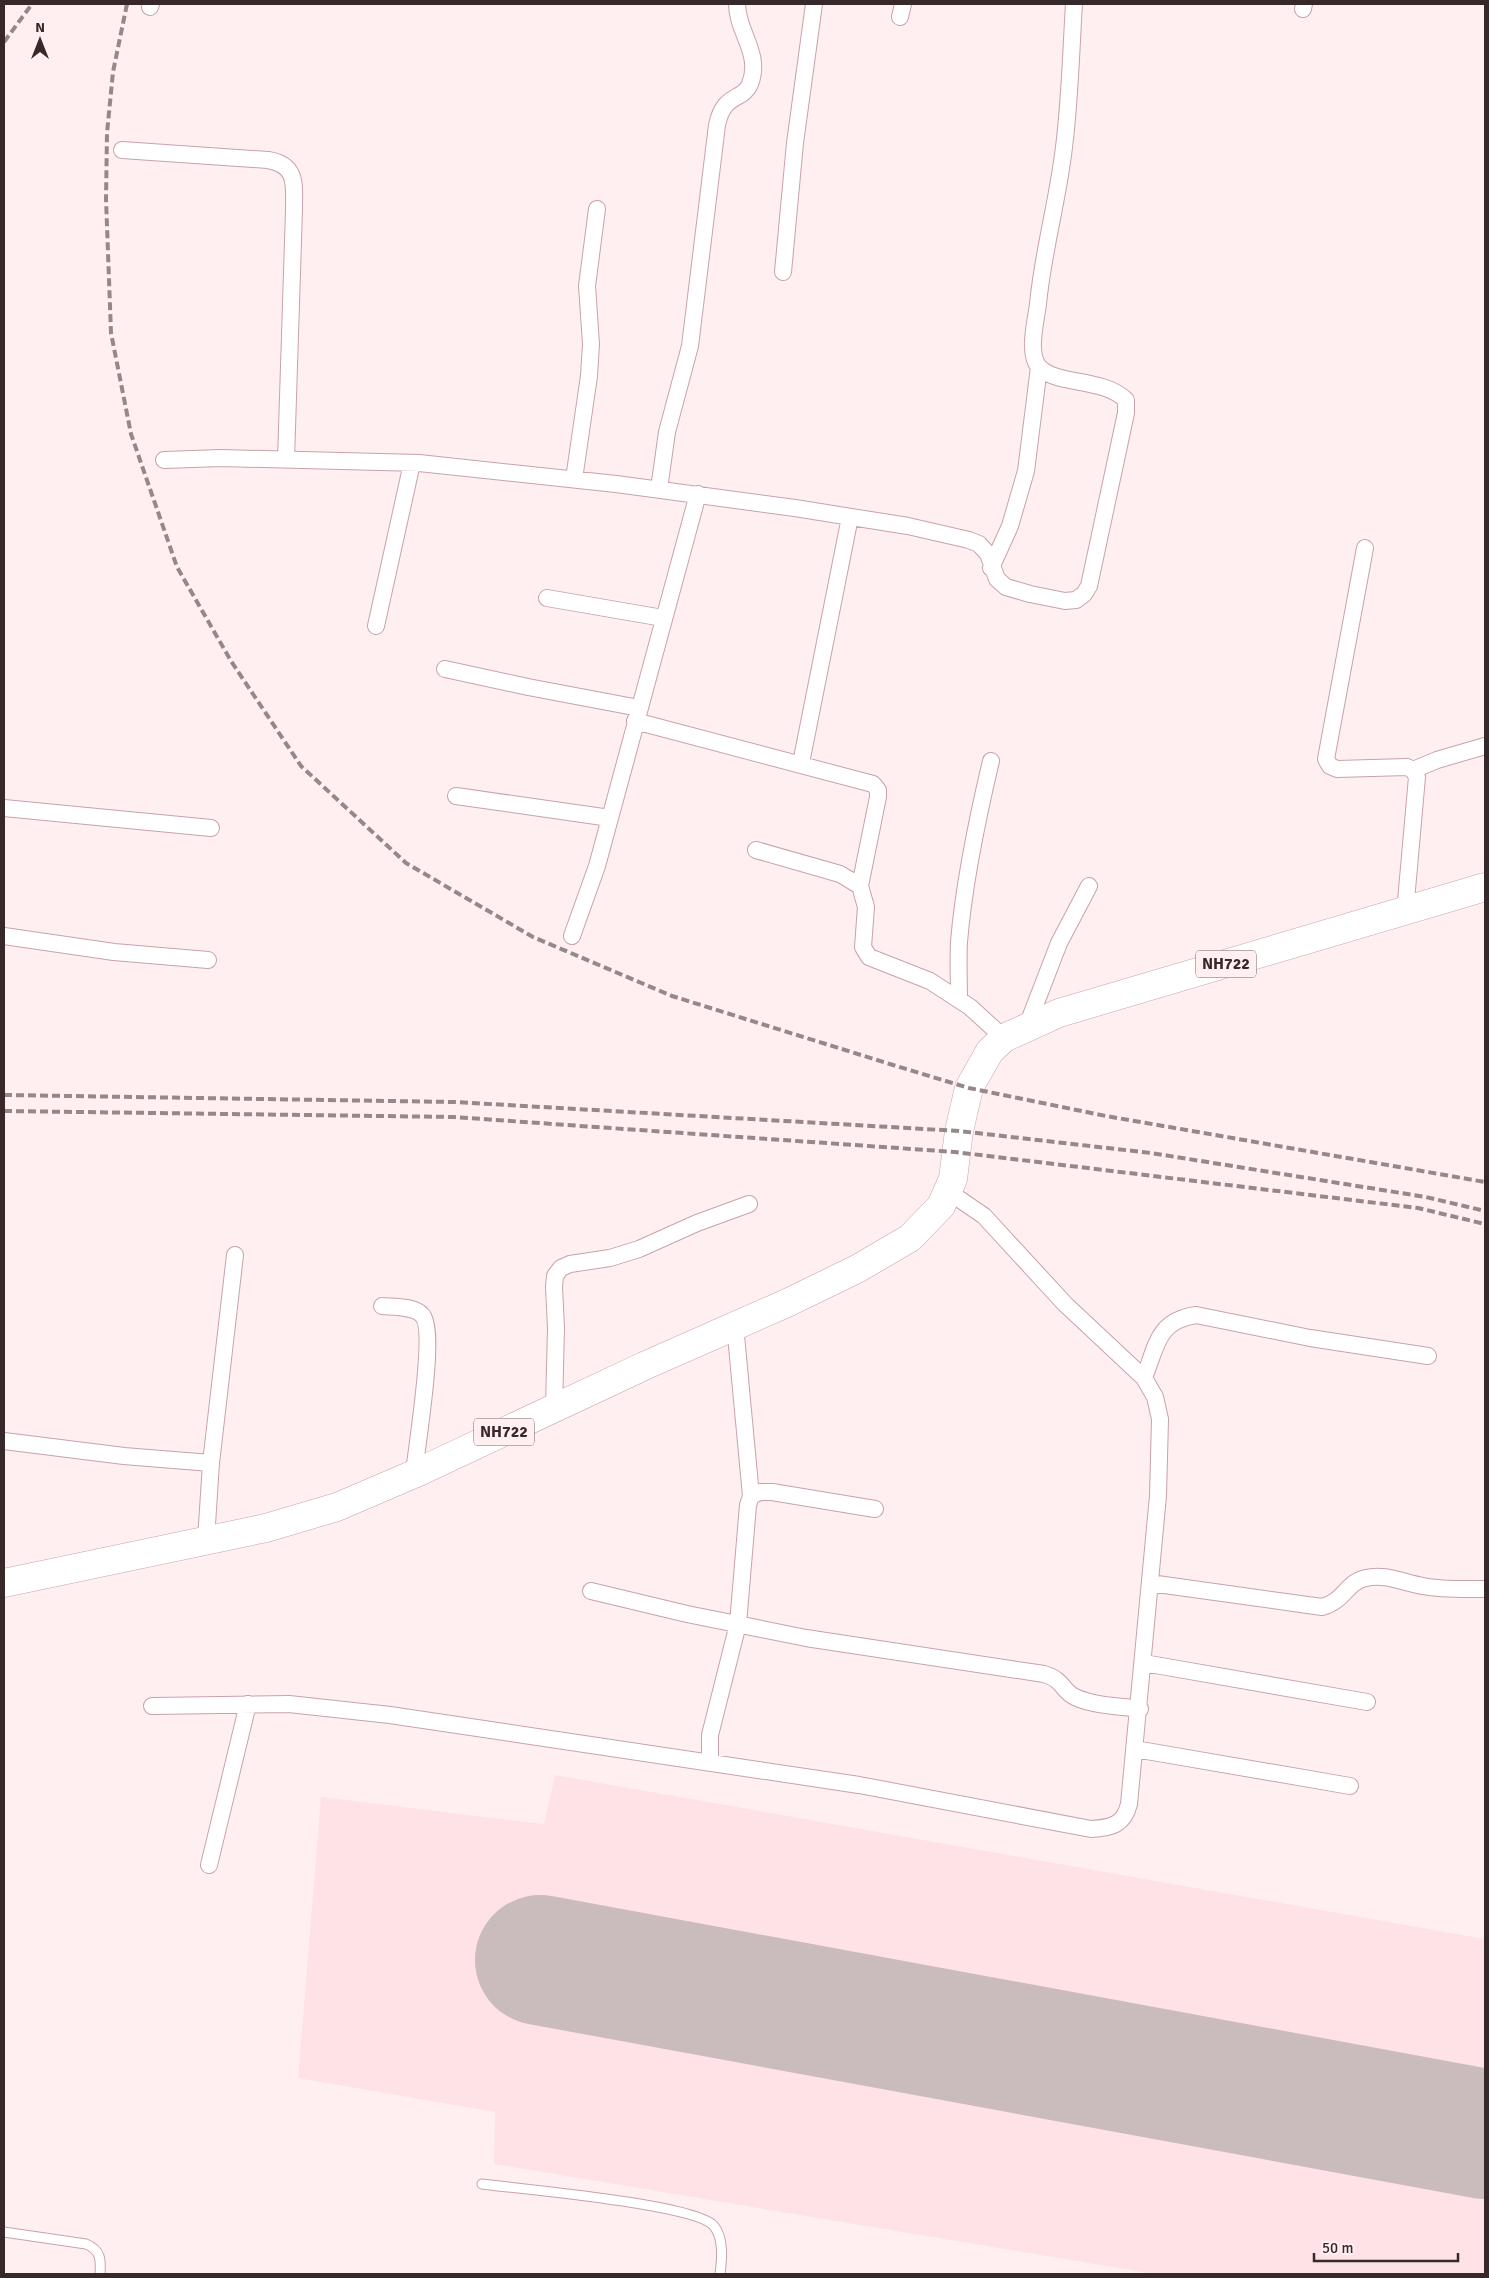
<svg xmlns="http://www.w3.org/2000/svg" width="1489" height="2278" font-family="Signika,sans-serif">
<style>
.built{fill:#ffe2e6}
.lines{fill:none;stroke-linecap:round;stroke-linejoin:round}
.runway{stroke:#cabbbd;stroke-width:130}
.service-casing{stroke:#c7a3a8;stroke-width:11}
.minor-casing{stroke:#c7a3a8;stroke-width:18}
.trunk-casing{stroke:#c7a3a8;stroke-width:29}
.service{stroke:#fff;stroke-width:9}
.minor{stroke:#fff;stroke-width:16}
.trunk{stroke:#fff;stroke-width:28}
.rail{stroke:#968789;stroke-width:4;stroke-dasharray:8 4;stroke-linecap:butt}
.labels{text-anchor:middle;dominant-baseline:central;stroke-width:4;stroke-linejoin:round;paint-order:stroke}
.shield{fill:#ffeff1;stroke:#736466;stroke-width:1}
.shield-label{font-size:16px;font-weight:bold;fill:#37282a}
</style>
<rect width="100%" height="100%" fill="#ffeff1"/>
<path class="built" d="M555 1775 1485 1939V2274H1154L494 2164 495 2112 298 2078 321 1797 544 1824Z"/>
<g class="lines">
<path class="runway" d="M540 1960 1485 2134"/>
<defs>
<path id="service" d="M482 2184C519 2189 696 2204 714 2226 724 2239 722 2259 720 2274
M4 2232 86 2244C101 2250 101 2260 100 2274"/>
<path id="minor" d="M150 7 151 4
M1303 9 1304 4
M900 17 903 4
M122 150 268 160C298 165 294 185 294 210L286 460
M783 272 795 143 814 4
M164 460 221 458 419 463 616 484 795 508 908 526 969 540 979 544 988 554 997 579 1006 587 1030 594 1065 601 1076 600 1084 594 1089 586 1126 413V400C1102 377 1057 386 1039 367 1027 353 1036 321 1038 304 1043 251 1058 200 1064 147 1070 100 1071 51 1074 4
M574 479 589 376 591 344 587 286 597 209
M659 489 667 432 690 346 717 125C724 92 742 102 750 84 762 54 737 32 737 4
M1365 548 1326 759 1330 766 1337 769 1407 767 1413 770 1417 777 1405 912
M991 568 1010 526 1026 471 1039 367
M547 598 663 618
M376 626 412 463
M445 669 528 687 639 708
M635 721 873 784 878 790V797L860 886
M801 763 850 517
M1413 770 1437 760 1485 746
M456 796 610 818
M4 808 211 828
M756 850 840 874 860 886 866 907 863 947 869 957 930 981 970 1007 1004 1038
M4 936 114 952 208 960
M572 936 597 866 698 494
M959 999C959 980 958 961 959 942 964 881 977 820 991 761
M1027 1026 1059 943 1089 886
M382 1306C394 1307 414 1306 422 1315 437 1330 416 1448 414 1474
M735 1325 751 1496
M1144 1378C1157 1345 1157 1321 1196 1315L1310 1338 1428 1356
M554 1408 556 1328 554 1287 555 1276 561 1268 570 1264 610 1258 639 1249 697 1223 749 1204
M4 1441 124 1456 211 1463
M206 1540 211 1463 235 1255
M1150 1583 1322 1607C1345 1601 1346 1582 1366 1578 1385 1573 1404 1583 1423 1586 1443 1590 1465 1589 1485 1589
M591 1591 687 1614 806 1638 1044 1674C1064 1680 1062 1691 1075 1697 1094 1706 1119 1706 1140 1709
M1144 1663 1367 1702
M152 1706 289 1704 390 1715 859 1785 1091 1829C1111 1828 1124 1825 1129 1804L1158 1496 1160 1419 1155 1397 1144 1378 1065 1304 984 1216 949 1192
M1135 1749 1350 1786
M710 1763V1735L738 1624 748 1505 751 1496 760 1492H772L875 1509
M209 1865 248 1704"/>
<path id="trunk" d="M4 1583 266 1528 337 1507 414 1474 644 1366 787 1303 857 1269 910 1238 941 1206 953 1179 959 1131 969 1088 990 1051 1004 1038 1059 1013 1485 887"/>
</defs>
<use href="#service" class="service-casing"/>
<use href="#minor" class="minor-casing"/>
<use href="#trunk" class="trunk-casing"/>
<use href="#service" class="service"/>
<use href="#minor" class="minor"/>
<use href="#trunk" class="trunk"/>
<path class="rail" d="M127 4 113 72 107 133 106 199 111 333 131 434 177 567 231 661 301 766 406 863 533 937 672 996 893 1065 969 1088 1106 1116 1485 1182
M4 42 32 4
M4 1095 455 1102 959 1131 1151 1153 1426 1197 1485 1211
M4 1111 454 1117 567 1125 955 1152 1418 1208 1485 1224"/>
</g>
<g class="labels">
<g class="shield">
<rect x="1196" y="950.5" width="60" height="27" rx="4"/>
<rect x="474" y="1418.5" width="60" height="27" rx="4"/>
</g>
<g class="shield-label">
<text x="1226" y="964">NH722</text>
<text x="504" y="1432">NH722</text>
</g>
</g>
<rect width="1489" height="2278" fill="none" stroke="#37282a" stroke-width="10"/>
<g transform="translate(40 40)" stroke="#ffeff1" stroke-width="4" paint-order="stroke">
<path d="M0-4L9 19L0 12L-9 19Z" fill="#37282a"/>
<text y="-8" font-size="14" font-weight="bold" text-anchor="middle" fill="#37282a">N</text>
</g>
<path d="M1314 2253v8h144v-8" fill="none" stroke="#37282a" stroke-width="2.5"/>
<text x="1322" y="2253" font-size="15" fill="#37282a" stroke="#ffeff1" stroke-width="4" paint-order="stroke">50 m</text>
</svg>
